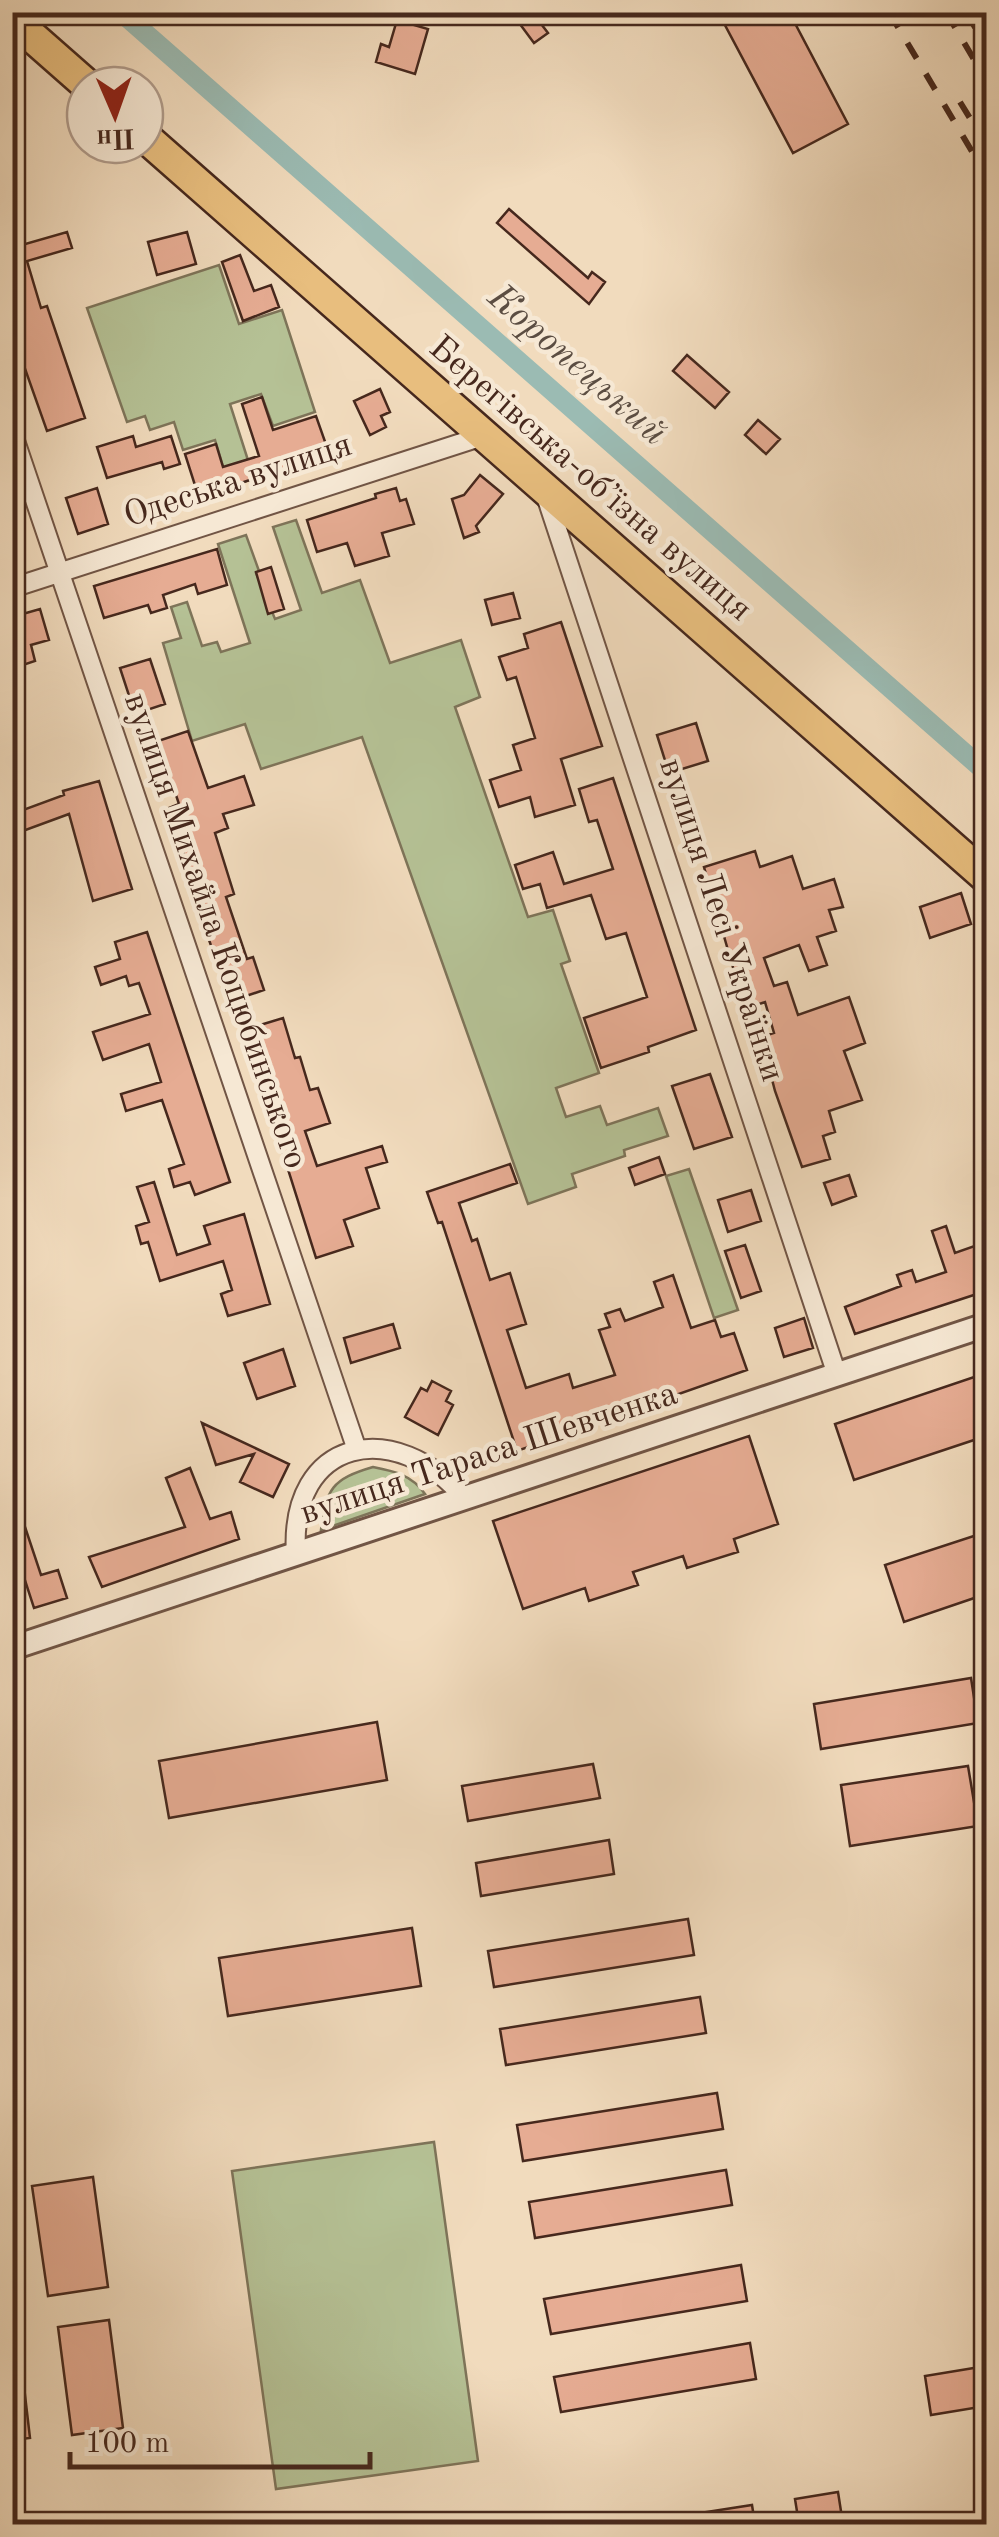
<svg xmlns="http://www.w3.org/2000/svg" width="999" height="2537" font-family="'Old Standard TT',serif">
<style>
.green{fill:#b5c195;stroke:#7e7459;stroke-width:2.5}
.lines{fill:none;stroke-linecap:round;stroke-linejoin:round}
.canal{stroke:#9bbbb3;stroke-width:20}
.building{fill:#e6ac93;stroke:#46281d;stroke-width:2.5}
.minor-casing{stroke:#715545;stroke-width:22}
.tertiary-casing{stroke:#715545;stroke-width:28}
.trunk-casing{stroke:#46281d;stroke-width:35}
.minor{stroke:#f6e8d4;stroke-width:18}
.tertiary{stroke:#f6e8d4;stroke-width:22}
.trunk{stroke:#e8be7e;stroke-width:30}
.rail{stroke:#46281d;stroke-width:6;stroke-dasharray:18 18;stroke-linecap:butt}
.labels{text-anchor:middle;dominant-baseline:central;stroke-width:9;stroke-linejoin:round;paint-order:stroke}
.street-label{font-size:35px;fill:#46281d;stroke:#f6e8d4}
.water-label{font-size:38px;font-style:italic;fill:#5b4d42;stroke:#f6e8d4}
</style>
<rect width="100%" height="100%" fill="#f1dbbd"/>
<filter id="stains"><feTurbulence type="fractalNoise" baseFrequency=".002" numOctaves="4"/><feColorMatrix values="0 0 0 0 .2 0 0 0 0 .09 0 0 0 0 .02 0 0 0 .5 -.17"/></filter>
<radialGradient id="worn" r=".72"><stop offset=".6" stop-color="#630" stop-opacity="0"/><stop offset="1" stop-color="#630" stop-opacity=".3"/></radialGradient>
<path class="green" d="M219 265 239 324 282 310 315 412 273 426 261 394 230 404 254 479 229 486 215 440 183 450 174 422 150 430 145 416 127 422 87 308Z
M296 520 322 593 360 580 390 663 461 640 480 697 455 707 528 917 553 910 570 961 561 964 599 1073 556 1088 566 1117 600 1106 607 1125 658 1108 668 1136 624 1150 625 1156 572 1174 576 1187 528 1204 362 737 261 769 245 724 192 741 163 643 181 638 171 607 187 602 202 646 217 642 221 652 250 643 218 544 246 535 259 571 256 573 275 619 301 610 273 527Z
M689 1169 738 1310 714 1318 666 1176Z
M373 1467C394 1471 412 1475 425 1494L321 1530C326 1489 332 1479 373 1467Z
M434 2142 478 2461 276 2489 232 2171Z"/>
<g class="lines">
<path class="canal" d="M121 12 986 772"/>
</g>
<path class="building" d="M511 12H532L548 33 534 43Z
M718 12H789L848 124 793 153Z
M397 20 428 29 415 74 376 62 381 44 389 47Z
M509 209 588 278 592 272 605 282 589 304 497 223Z
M17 226 22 245 67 232 72 248 27 261 41 308 47 306 85 418 47 431 12 332V227Z
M187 232 196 264 157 275 148 242Z
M240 255 254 291 271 285 279 307 243 321 222 262Z
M687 355 729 392 715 408 673 371Z
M380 389 390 412 381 416 386 427 370 435 354 401Z
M262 397 273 430 316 416 329 453 229 487 231 492 200 501 185 454 216 444 223 467 259 456 242 404Z
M758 420 780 439 766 454 745 435Z
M133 436 136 447 171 436 180 464 164 469 162 462 107 478 97 447Z
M480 475 503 494 476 526 479 532 464 538 452 499 464 495Z
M97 488 108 524 78 534 66 498Z
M396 488 400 501 406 499 414 524 382 533 389 556 355 566 347 543 317 552 307 520 376 498 375 494Z
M217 549 227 585 198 594 195 584 163 595 167 608 151 613 148 605 104 618 94 586Z
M271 567 284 609 268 614 256 572Z
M513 593 520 618 492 625 485 600Z
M40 609 49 640 31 645 35 661 17 667 12 651V617Z
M561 622 602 746 561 759 575 805 535 817 530 797 499 807 490 780 521 770 513 745 535 738 516 677 507 680 499 657 528 648 524 634Z
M150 659 165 704 135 714 120 668Z
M696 723 708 761 669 773 657 735Z
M188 731 208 788 244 776 254 805 223 814 228 828 215 833 234 894 226 897 247 959 253 957 264 990 231 1001 200 915 203 914 169 808 179 804 158 741Z
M613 778 696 1030 648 1047 649 1052 601 1068 584 1018 647 997 626 933 606 939 591 895 547 908 540 884 523 889 515 865 553 852 564 884 613 869 597 820 589 822 579 789Z
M99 781 132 889 93 901 69 814 12 835V814L64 795 63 791Z
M755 851 760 867 792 856 803 889 834 879 843 907 829 910 836 931 817 937 827 965 809 971 799 945 764 958 774 986 787 982 798 1015 849 997 865 1043 844 1051 862 1100 829 1111 835 1132 823 1136 830 1159 802 1167 775 1091 761 1037 774 1033 765 1002 745 1009 704 867Z
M961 893 971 924 930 938 920 907Z
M147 932 230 1182 195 1195 190 1182 174 1187 169 1169 184 1164 162 1100 126 1111 121 1094 161 1082 149 1044 103 1060 93 1032 150 1014 139 983 129 986 126 976 101 985 95 967 120 959 115 942Z
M283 1018 295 1058 300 1057 310 1090 318 1088 330 1123 305 1131 317 1166 382 1146 387 1162 366 1168 379 1208 344 1220 353 1246 316 1258 244 1030Z
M710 1074 732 1137 694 1149 672 1086Z
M659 1157 665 1174 635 1185 629 1168Z
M510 1164 517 1183 459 1203 472 1241 477 1239 490 1280 510 1273 526 1324 507 1330 526 1388 569 1374 573 1388 615 1375 599 1330 610 1327 605 1314 620 1309 625 1321 663 1307 654 1282 673 1275 691 1328 715 1320 721 1337 734 1333 747 1370 517 1451 442 1222 438 1223 427 1192Z
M849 1175 856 1196 832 1205 824 1183Z
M154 1182 177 1255 210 1244 204 1226 244 1214 270 1304 228 1316 221 1294 232 1290 223 1261 160 1281 148 1242 141 1244 136 1226 149 1222 137 1187Z
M751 1190 761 1221 728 1232 718 1200Z
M946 1226 955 1253 986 1242V1291L855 1334 845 1307 901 1286 897 1275 912 1270 916 1282 946 1272 932 1231Z
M745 1245 761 1291 741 1298 725 1251Z
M804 1318 813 1348 784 1357 775 1328Z
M393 1324 400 1348 351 1363 344 1338Z
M283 1349 295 1386 257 1399 244 1363Z
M986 1373V1436L854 1480 835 1424Z
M432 1381 451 1391 446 1401 453 1405 438 1435 405 1417 421 1388 427 1391Z
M202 1423 289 1464 273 1497 240 1482 254 1454 216 1465Z
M749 1436 778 1524 734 1539 738 1552 687 1568 683 1556 633 1572 638 1585 589 1601 585 1588 523 1609 493 1521Z
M190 1468 210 1519 231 1512 239 1539 102 1587 89 1557 185 1527 166 1478Z
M25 1527 41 1575 58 1570 67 1598 34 1608 20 1565 12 1567V1531Z
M986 1532V1594L904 1622 885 1565Z
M971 1678 978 1723 821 1749 814 1704Z
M377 1722 387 1780 169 1818 159 1761Z
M593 1764 600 1798 468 1821 462 1786Z
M968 1766 978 1826 850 1846 841 1785Z
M609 1840 614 1874 481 1896 476 1863Z
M688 1919 694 1955 494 1987 488 1951Z
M412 1928 421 1986 228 2016 219 1958Z
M700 1997 706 2033 506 2065 500 2029Z
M717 2093 723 2129 523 2161 517 2125Z
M726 2170 732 2205 535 2238 529 2202Z
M93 2177 108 2287 48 2296 32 2186Z
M741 2265 747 2301 551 2334 544 2299Z
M109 2320 123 2428 72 2435 58 2327Z
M750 2343 756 2379 561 2412 554 2377Z
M986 2366V2406L931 2415 925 2376Z
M23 2378 30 2438 12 2440V2379Z
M838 2492 843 2524H799L795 2499Z
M752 2505 755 2524H688L687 2515Z"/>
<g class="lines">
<defs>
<path id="minor" d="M12 432 357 1450
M545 493 837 1375
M12 588 483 436
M296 1555C288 1437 396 1416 465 1499"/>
<path id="tertiary" d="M12 1648 986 1325"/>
<path id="trunk" d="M12 19 87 85
M145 137 986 877"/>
</defs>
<use href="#minor" class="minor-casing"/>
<use href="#tertiary" class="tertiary-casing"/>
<use href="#trunk" class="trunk-casing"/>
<use href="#minor" class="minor"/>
<use href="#tertiary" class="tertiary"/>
<use href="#trunk" class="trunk"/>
<path class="rail" d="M889 12 986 175
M946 12 986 80
M966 12 986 46
M960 102 986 144"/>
</g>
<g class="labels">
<g class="street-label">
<text transform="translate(590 479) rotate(41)">Берегівська-обʼїзна вулиця</text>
<text transform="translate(238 481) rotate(-18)">Одеська вулиця</text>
<text transform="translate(721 920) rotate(72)">вулиця Лесі Українки</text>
<text transform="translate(215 931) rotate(71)">вулиця Михайла Коцюбинського</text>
<text transform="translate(489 1454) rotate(-18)">вулиця Тараса Шевченка</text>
</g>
<g class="water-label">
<text transform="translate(577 366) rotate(41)">Коропецький</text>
</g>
</g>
<rect width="999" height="2537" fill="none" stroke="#f1dbbd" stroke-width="50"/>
<rect x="15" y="15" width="969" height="2507" fill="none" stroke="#46281d" stroke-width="5"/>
<rect x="25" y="25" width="949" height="2487" fill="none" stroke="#46281d" stroke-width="2.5"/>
<g transform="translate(115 115) rotate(178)"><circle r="48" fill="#f6e8d4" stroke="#b09b8b" stroke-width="2.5"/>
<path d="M0-8L18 38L0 25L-18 38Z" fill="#8f2418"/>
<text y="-15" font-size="28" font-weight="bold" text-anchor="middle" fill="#46281d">Пн</text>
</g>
<path d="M70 2452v15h300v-15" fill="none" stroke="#46281d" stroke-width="5"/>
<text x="85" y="2452" font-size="30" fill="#46281d" stroke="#f6e8d4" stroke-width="8" paint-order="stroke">100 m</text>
<rect width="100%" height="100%" filter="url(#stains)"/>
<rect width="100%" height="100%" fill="url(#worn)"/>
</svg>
